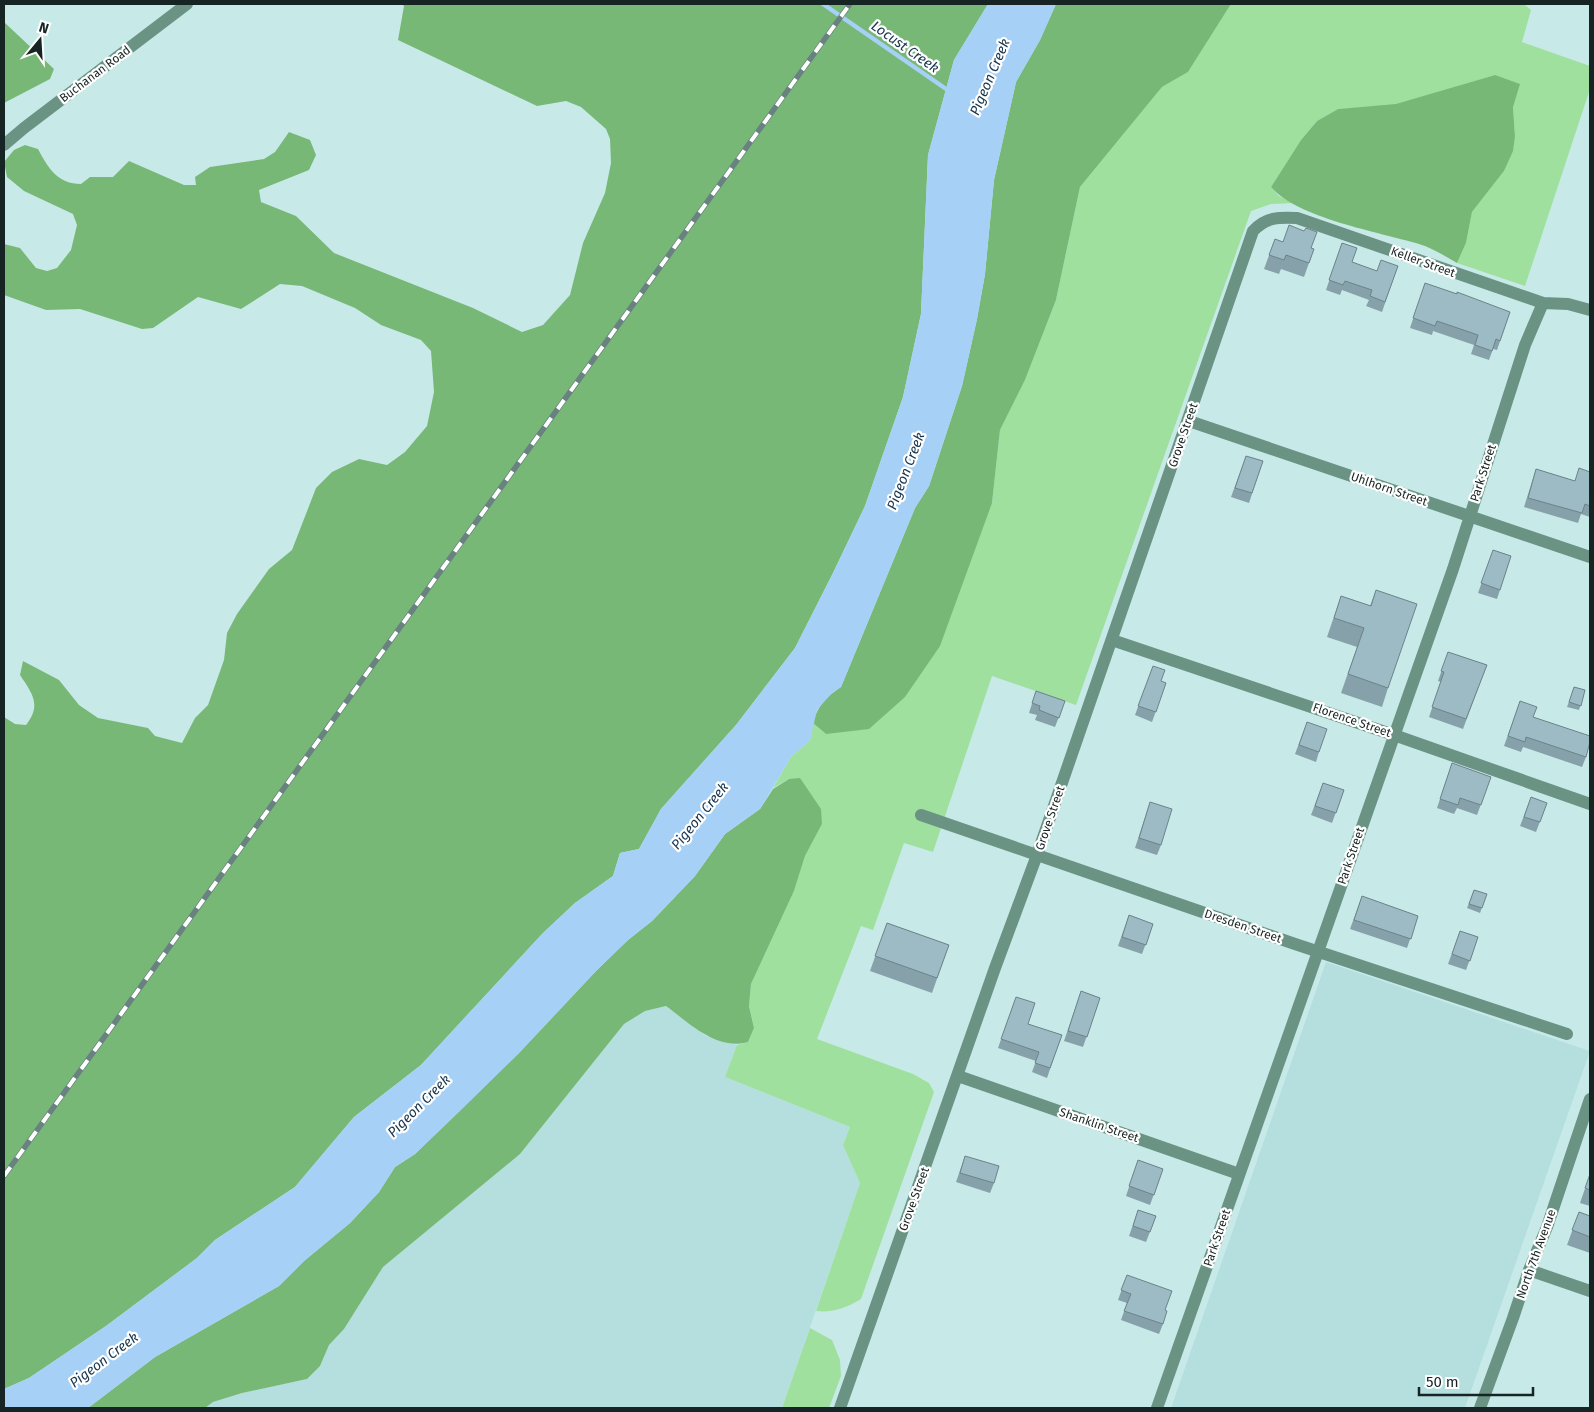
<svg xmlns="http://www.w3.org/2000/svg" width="1594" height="1412" font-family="'Fira Sans',sans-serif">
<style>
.built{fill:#b4dfde}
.green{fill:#9fe09e}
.forest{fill:#78b877}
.water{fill:#a6d0f5}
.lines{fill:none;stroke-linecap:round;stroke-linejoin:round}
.stream{stroke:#a6d0f5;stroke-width:4.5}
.minor{stroke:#6a9383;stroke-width:12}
.rail-casing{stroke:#698180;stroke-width:5.5}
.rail{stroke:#fff;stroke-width:4;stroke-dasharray:11;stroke-linecap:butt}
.wall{fill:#86a1a9}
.building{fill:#9cbbc5;stroke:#6d838a}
.labels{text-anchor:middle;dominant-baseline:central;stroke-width:4.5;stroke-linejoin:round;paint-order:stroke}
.street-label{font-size:12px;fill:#172424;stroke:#fff}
.water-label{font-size:14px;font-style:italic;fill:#16354d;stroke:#fff}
</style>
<rect width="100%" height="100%" fill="#c7eae9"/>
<path class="built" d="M1326 962 1590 1051 1465 1408H1171Z
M666 1006 706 1036 737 1045 725 1077 850 1127 843 1145 860 1183 782 1408H205L213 1402 242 1393 307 1379 320 1366 329 1345 344 1329 383 1267 520 1154 624 1024 645 1011Z"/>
<path class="green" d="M1231 4H1524L1531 10 1522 42 1590 66V89L1525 286 1457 263 1466 243 1472 212 1504 171 1515 136 1513 107 1495 75 1396 105 1338 109 1317 121 1301 140 1271 187 1279 196 1294 203 1271 204 1251 211 1076 705 992 676 933 852 904 843 873 930 861 926 817 1039 913 1074 929 1083 934 1092 861 1299C846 1308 833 1313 816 1311L860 1183 843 1145 850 1127 725 1077 737 1045 748 1042 754 1028 749 1005 751 984 794 891 805 856 822 824 789 779 773 788 791 757 810 740 813 723 826 734 992 503 1000 430 1025 380 1056 300 1080 187 1162 87 1188 72Z
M810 1328 832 1340 840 1360 841 1376 829 1408H782Z"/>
<path class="forest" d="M402 4H988L954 60 928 155 921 314 903 397 865 506 833 573 795 648 736 725 661 809 639 849 620 853 613 876 575 903 543 933 421 1065 354 1117 295 1187 215 1240 197 1258 106 1326 29 1378 4 1389V717L15 724 26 725C42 705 32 693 20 675L23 661 59 680 79 705 98 718 148 728 155 736 182 743 195 718 208 705 224 660 227 633 237 614 269 569 292 550 316 488 332 472 359 459 387 465 405 452 427 426 434 392 431 351 421 340 381 325 355 308 302 286 280 284 241 309 198 297 153 328 142 329 80 309 46 310 4 295V244L20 248 36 268 47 271 57 268 71 250 77 225 73 214 24 191 7 177 4 162 14 150 25 145 38 149C48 168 58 184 81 184L90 177H113L129 161 184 185H196L195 177 210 167 264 159 275 152 289 132 310 140 316 155 309 170 259 190 261 202 296 216 334 253 473 308 522 332 543 325 570 295 583 243 605 193 611 163 610 139 606 129 581 107 566 101 537 106 398 40 404 6Z
M1056 4H1231L1188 72 1162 87 1080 187 1056 300 1025 380 1000 430 992 503 940 646 905 697 869 729 826 734 813 723C818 705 826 697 841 687L915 508 929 486 962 386 977 319 985 274 994 180 1016 82 1040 40Z
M4 22 54 69 50 79 4 103Z
M1495 75 1520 84 1513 107 1515 136 1513 151 1504 171 1472 212 1466 243 1457 263C1445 256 1432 248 1419 244 1379 232 1297 218 1271 187L1301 140 1317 121 1338 109 1396 104Z
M800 778 821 809 822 824 805 856 794 891 751 984 749 1006 754 1028 748 1042C717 1051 689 1023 666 1006L645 1011 624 1024 520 1154 383 1267 344 1329 329 1345 320 1366 307 1379 242 1393 213 1402 205 1408H88L155 1357 279 1286 304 1261 350 1223 379 1192 395 1167 415 1154 519 1053 596 971 628 940 652 921 695 876 725 834 760 809 773 789 789 779Z"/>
<path class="water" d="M988 4H1056L1040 40 1016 82 994 180 985 274 977 319 962 386 929 486 915 508 841 687 831 694 817 710 810 740 791 757 760 809 725 834 695 876 652 921 628 940 596 971 519 1053 460 1111 415 1154 395 1167 379 1192 350 1223 304 1261 279 1286 155 1357 88 1408H4V1389L29 1378 106 1326 197 1258 215 1240 295 1187 354 1117 421 1065 543 933 575 903 613 876 620 853 639 849 661 809 736 725 795 648 833 573 865 506 903 397 921 314 928 155 954 60Z"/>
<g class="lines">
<path class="stream" d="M823 4 949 91"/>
<path class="minor" d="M4 145 24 128 187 4
M1189 421 1590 557
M1112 640 1394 735 1590 804
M921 815 1295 944 1567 1034
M958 1076 1239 1174
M1529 1270 1590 1291
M840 1408 995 968 1037 855 1253 231C1266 217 1279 217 1297 218L1543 303 1568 304 1590 310
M1157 1408 1453 569 1525 345 1543 303
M1480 1408 1513 1318 1529 1270 1547 1227 1590 1099"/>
<defs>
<path id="rail" d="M4 1176 850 4"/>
</defs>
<use href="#rail" class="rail-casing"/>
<use href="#rail" class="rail"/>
</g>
<path class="wall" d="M1275 239 1283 242 1314 249 1304 277 1281 269 1279 274 1264 269Z
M1342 243 1352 262 1377 271 1398 266 1382 312 1366 306 1369 300 1342 290 1340 295 1326 290Z
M1425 283 1510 312 1497 350 1493 349 1489 360 1471 354 1474 345 1433 331 1432 335 1410 328Z
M1246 456 1263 461 1249 503 1231 497Z
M1536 469 1575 481 1590 472V517L1581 514 1578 523 1524 507Z
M1493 550 1511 556 1497 599 1478 593Z
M1376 590 1388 688 1382 707 1341 693 1357 647 1327 637 1341 596 1370 606Z
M1448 652 1487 665 1463 729 1429 717 1441 682 1438 681Z
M1153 666 1161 681 1166 683 1152 722 1135 715Z
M1574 687 1585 690 1579 710 1567 707Z
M1036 691 1065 701 1055 727 1035 720 1037 715 1029 713Z
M1520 701 1533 717 1586 757 1582 767 1523 747 1521 752 1504 746Z
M1307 722 1319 752 1316 762 1295 754Z
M1452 763 1491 777 1477 815 1457 808 1454 814 1437 808Z
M1323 783 1344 790 1332 823 1311 815Z
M1531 797 1547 803 1536 832 1520 826Z
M1150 802 1161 845 1157 855 1135 848Z
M1474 890 1487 894 1480 913 1467 908Z
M1362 896 1418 916 1407 948 1350 929Z
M1129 915 1153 924 1142 954 1118 946Z
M887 923 949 945 932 993 870 971Z
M1460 931 1478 937 1466 970 1448 964Z
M1081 991 1100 998 1083 1047 1064 1041Z
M1016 997 1028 1024 1062 1035 1047 1078 1032 1072 1036 1061 998 1048Z
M965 1156 994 1183 990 1193 956 1182Z
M1138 1160 1163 1169 1150 1205 1126 1196Z
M1590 1174V1206L1580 1203Z
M1138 1210 1156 1216 1146 1242 1129 1236Z
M1579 1212 1590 1216V1253L1567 1245Z
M1127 1275 1165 1310 1163 1324 1159 1334 1121 1320 1127 1303 1118 1300Z"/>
<path class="building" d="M1289 225 1304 231 1306 228 1317 232 1311 248 1314 249 1309 263 1286 255 1284 260 1269 255 1275 239 1283 242Z
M1342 243 1357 248 1352 262 1377 271 1381 260 1398 266 1385 302 1370 296 1372 290 1345 281 1343 285 1329 280Z
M1425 283 1457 294V292L1510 312 1500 341 1496 339 1492 351 1475 345 1478 335 1437 321 1435 326 1413 318Z
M1246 456 1263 461 1252 493 1235 488Z
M1579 468 1590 472V506L1585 504 1582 513 1528 498 1536 469 1575 481Z
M1493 550 1511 556 1500 590 1481 583Z
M1376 590 1417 604 1388 688 1348 674 1364 628 1334 618 1341 596 1371 606Z
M1448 652 1487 665 1466 719 1432 707 1444 672 1441 671Z
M1153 666 1165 670 1161 681 1166 683 1156 712 1138 706Z
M1574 687 1585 690 1581 706 1569 702Z
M1036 691 1065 701 1059 718 1039 710 1040 706 1032 703Z
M1520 701 1537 707 1533 717 1590 736V742L1586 757 1526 737 1525 742 1508 736Z
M1307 722 1327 729 1319 752 1299 745Z
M1452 763 1491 777 1481 805 1460 798 1458 805 1440 799Z
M1323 783 1344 790 1336 813 1315 806Z
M1531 797 1547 803 1540 822 1524 817Z
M1150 802 1172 809 1161 845 1139 838Z
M1474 890 1487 894 1482 908 1469 904Z
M1362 896 1418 916 1411 939 1354 920Z
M1129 915 1153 924 1146 945 1122 937Z
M887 923 949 945 937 978 875 956Z
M1460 931 1478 937 1470 961 1452 954Z
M1081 991 1100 998 1087 1037 1068 1031Z
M1016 997 1035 1003 1028 1024 1062 1035 1050 1068 1035 1063 1039 1052 1001 1039Z
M965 1156 999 1166 994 1183 960 1173Z
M1138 1160 1163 1169 1154 1195 1129 1186Z
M1590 1174V1190L1585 1188Z
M1138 1210 1156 1216 1150 1232 1133 1226Z
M1579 1212 1590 1216V1237L1572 1230Z
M1127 1275 1172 1291 1165 1310 1167 1311 1163 1324 1124 1311 1131 1294 1121 1290Z"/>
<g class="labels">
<g class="street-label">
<text transform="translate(95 74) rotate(-37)">Buchanan Road</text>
<text transform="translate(1423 262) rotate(20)">Keller Street</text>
<text transform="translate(1183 435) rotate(-71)">Grove Street</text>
<text transform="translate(1483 473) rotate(-72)">Park Street</text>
<text transform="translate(1389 489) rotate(19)">Uhlhorn Street</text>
<text transform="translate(1352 720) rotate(19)">Florence Street</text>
<text transform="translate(1050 818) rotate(-71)">Grove Street</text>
<text transform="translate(1351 856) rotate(-71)">Park Street</text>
<text transform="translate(1243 926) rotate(19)">Dresden Street</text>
<text transform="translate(1099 1125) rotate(19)">Shanklin Street</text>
<text transform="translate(914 1199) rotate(-70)">Grove Street</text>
<text transform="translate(1217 1238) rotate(-71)">Park Street</text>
<text transform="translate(1536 1254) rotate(-70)">North 7th Avenue</text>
</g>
<g class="water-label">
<text transform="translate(905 47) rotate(35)">Locust Creek</text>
<text transform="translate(990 77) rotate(-67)">Pigeon Creek</text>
<text transform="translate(906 471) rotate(-69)">Pigeon Creek</text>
<text transform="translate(700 816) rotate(-51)">Pigeon Creek</text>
<text transform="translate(419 1106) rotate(-45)">Pigeon Creek</text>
<text transform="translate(104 1360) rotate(-37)">Pigeon Creek</text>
</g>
</g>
<rect width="1594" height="1412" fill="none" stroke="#172424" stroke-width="10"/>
<g transform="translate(40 40) rotate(18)" stroke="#ffffff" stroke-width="4" paint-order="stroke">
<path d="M0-4L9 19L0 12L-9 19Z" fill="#172424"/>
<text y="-8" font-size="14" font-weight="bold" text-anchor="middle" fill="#172424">N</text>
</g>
<path d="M1419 1387v8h114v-8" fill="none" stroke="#172424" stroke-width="2.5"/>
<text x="1426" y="1387" font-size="15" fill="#172424" stroke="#ffffff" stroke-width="4" paint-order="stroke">50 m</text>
</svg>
